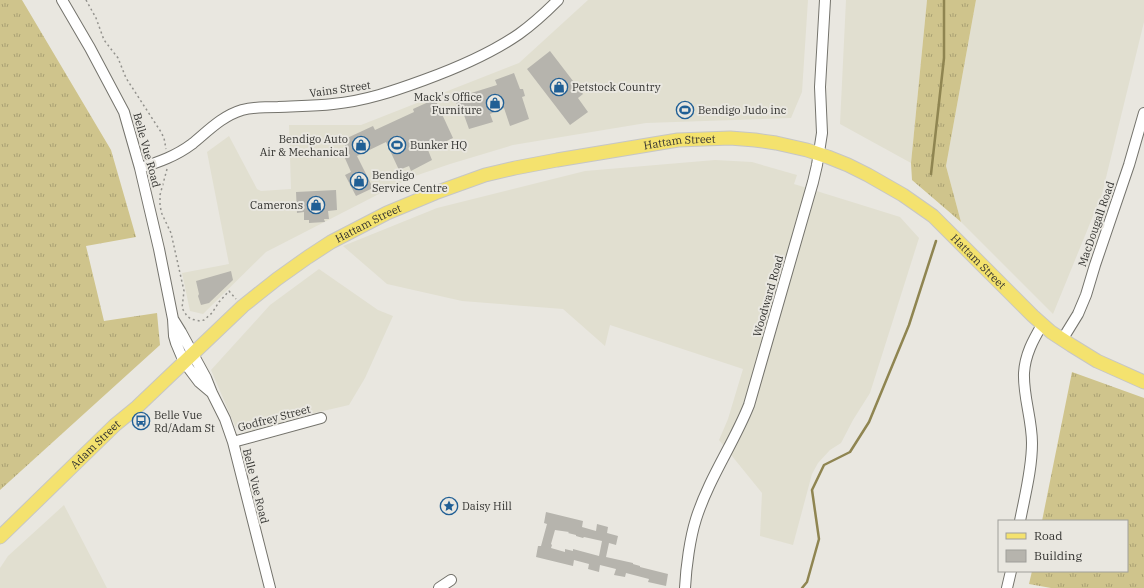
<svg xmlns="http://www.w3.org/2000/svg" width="1144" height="588" font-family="'IBM Plex Serif',serif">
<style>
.built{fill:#e1dfd0}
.grass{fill:url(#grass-tufts)}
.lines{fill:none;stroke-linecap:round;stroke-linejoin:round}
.stream{stroke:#8f8551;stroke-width:2.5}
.building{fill:#b6b4ad;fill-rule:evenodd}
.minor-casing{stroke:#74736c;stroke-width:12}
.major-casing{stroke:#c6c6c5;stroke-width:15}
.path{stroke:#93928d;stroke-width:1.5;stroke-dasharray:2 3;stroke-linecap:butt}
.minor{stroke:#fff;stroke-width:10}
.major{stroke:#f4e26e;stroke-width:13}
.labels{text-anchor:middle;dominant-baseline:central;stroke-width:4;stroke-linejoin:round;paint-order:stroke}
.poi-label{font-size:11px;fill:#333330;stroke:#e9e7e0;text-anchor:start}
.street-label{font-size:11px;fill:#333330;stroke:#e9e7e0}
</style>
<defs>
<pattern id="grass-tufts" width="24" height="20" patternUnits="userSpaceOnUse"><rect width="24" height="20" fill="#cfc48c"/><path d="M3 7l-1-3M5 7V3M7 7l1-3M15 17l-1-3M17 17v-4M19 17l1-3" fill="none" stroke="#a9a073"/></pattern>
</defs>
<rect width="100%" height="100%" fill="#e9e7e0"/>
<path class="built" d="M588 0H808L802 92 791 118 646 123 513 145 450 164 412 177 266 252 203 314 190 311 182 273 229 264 207 152 229 136 257 189 261 191 291 189 289 125H361L519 63Z
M846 0H927L911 163 840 124Z
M976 0H1144V22L1102 194 1053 314 961 222 946 166Z
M715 160 752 162 797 175 794 184 852 202 900 217 919 238 870 393 853 420 841 443 830 450 818 463 812 474 793 545 760 536 762 493 719 440 728 419 743 369 610 325 605 346 563 309 462 301 387 284 343 246 437 208 585 171Z
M319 269 378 310 393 316 365 378 349 405 306 415 250 433H246L241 432 235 426 211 370 270 305Z
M64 505 107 588H0V568L8 556Z"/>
<path class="grass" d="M0 0H22L111 150 136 237 86 246 104 321 157 313 160 345 0 490Z
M927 0H976L946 166 961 222 912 180 911 163Z
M1072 372 1144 398V588H1051L1029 584 1032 571H1127V521H1042Z"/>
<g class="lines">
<path class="stream" d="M931 174 944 58V0
M802 588 807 582 819 539 812 490 824 465 850 452 869 422 909 325 936 241"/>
</g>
<path class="building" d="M550 51 583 94 578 98 588 112 570 125 527 69Z
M514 73 520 89H523L525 96 522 97 529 119 510 126 504 108 490 114 493 122 469 129 460 104 457 105 455 98 497 85 495 80Z
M435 99 453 138 428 150 432 160 411 171 409 166 399 170 386 142 357 156 373 188 356 196 345 175 351 172 344 156 348 155 345 149V139L373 126 375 130 414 112 413 109Z
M336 190 337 210 328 211 329 219H324L325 222 309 223V220H304V212L297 213 296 192Z
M231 271 233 280 209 303 201 305 198 296 199 294 196 281Z
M546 512 583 521 582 527 596 531 597 524 608 527 607 533 618 536 616 545 609 543 606 557 633 563V564L640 566V567L668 574 666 586 648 582 649 579 626 573 625 577 614 575 616 569 600 565 599 572 588 569 589 564 574 560 573 566 536 557 538 546H541L547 524 544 523ZM555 530 569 532 568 533 576 535V536L583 538 584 537 602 541 599 556 573 549V551L565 549V552L551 548 552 545 551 544Z"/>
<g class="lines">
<defs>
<path id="minor" d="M62 0 90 48 124 112 140 168 159 249 173 319 174 336 176 343 184 362 199 382 212 393
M140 168C159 162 176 156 192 144 208 131 222 116 242 110 254 107 267 107 278 107 297 106 315 106 333 104 365 101 394 91 424 80 457 68 490 54 519 34 533 24 546 12 558 0
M173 319 181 332 206 378 212 393 225 419 233 442 270 588
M1062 340 1078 314 1086 295 1095 265 1129 165 1144 113
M233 442 321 418
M1020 521C1025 495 1032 469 1032 443 1032 419 1023 396 1024 373 1025 355 1033 340 1042 325
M439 588 451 580
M685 588C686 567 690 538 696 519 709 478 734 443 749 405L813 182 817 165 822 133 820 87 825 0
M1007 588 1011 571"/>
<g id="major">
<path id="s1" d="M0 537 115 425 137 407 243 306 277 279 308 257 331 242 387 213 435 193 485 175 515 168 557 160 678 140 730 138 755 140 776 143 807 150 828 157 848 165 868 175 903 195 933 216 1033 316 1051 332 1071 345 1097 361 1144 382"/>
</g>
</defs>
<use href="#minor" class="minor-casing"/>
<use href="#major" class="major-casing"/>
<path class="path" d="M86 0 96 18 104 40 118 58 126 78 161 132 164 138 166 149
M167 169 160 195V206L162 214 171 233 184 291 182 308 187 316 191 319 200 321 204 320 212 313 219 302 229 291 236 299"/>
<use href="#minor" class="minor"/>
<use href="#major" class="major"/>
</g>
<defs>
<symbol id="shop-ring" viewBox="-11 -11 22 22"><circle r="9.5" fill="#e9e7e0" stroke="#205f95" stroke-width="1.5"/><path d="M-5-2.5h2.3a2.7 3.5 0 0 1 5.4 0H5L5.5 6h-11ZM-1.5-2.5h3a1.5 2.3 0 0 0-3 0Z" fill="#205f95"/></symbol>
<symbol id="stadium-ring" viewBox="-11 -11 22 22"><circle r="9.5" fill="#e9e7e0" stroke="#205f95" stroke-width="1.5"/><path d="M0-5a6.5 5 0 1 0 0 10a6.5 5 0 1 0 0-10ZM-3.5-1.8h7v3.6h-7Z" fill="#205f95"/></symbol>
<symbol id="bus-ring" viewBox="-11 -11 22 22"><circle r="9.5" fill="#e9e7e0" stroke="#205f95" stroke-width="1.5"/><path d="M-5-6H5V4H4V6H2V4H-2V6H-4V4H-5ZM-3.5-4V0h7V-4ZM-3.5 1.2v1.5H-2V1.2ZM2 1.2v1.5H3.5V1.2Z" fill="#205f95"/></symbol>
<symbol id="sight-ring" viewBox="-11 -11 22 22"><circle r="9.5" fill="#e9e7e0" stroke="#205f95" stroke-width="1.5"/><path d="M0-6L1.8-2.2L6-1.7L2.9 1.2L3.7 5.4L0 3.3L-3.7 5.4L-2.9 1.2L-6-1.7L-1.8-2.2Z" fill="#205f95"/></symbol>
</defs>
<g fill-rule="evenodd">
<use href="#shop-ring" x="549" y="77" width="20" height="20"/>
<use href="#shop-ring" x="485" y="93" width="20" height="20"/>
<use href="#stadium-ring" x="675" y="100" width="20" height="20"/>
<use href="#shop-ring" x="351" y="135" width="20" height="20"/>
<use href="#stadium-ring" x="387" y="135" width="20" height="20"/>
<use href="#shop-ring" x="349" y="171" width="20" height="20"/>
<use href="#shop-ring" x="306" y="195" width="20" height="20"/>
<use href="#bus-ring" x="131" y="411" width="20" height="20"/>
<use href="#sight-ring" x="439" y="496" width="20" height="20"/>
</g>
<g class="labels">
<g class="poi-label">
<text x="572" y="87">Petstock Country</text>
<text x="482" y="97" text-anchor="end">Mack's Office<tspan x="482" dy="13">Furniture</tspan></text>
<text x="698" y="110">Bendigo Judo inc</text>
<text x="348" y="139" text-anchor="end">Bendigo Auto<tspan x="348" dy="13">Air &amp; Mechanical</tspan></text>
<text x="410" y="145">Bunker HQ</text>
<text x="372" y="175">Bendigo<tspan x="372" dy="13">Service Centre</tspan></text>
<text x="303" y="205" text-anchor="end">Camerons</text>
<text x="154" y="415">Belle Vue<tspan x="154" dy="13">Rd/Adam St</tspan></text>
<text x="462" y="506">Daisy Hill</text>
</g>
<g class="street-label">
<text transform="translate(340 89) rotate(-8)">Vains Street</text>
<text stroke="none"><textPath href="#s1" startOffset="810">Hattam Street</textPath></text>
<text transform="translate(147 150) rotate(75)">Belle Vue Road</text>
<text stroke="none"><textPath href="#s1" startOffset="486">Hattam Street</textPath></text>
<text transform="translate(1096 224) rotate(-71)">MacDougall Road</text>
<text stroke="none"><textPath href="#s1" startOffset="1146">Hattam Street</textPath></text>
<text transform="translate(768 296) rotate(-74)">Woodward Road</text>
<text transform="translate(274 418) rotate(-15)">Godfrey Street</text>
<text stroke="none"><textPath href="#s1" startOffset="133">Adam Street</textPath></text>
<text transform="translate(256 486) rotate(76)">Belle Vue Road</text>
</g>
</g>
<rect x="998" y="520" width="130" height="52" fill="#e9e7e0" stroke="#a09f9a"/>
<rect x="1006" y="533" width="20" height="6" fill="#f4e26e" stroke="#a09f9a"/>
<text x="1034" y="540" font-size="12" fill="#333330">Road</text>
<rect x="1006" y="550" width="20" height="12" fill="#b6b4ad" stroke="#a09f9a"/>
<text x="1034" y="560" font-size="12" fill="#333330">Building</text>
</svg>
